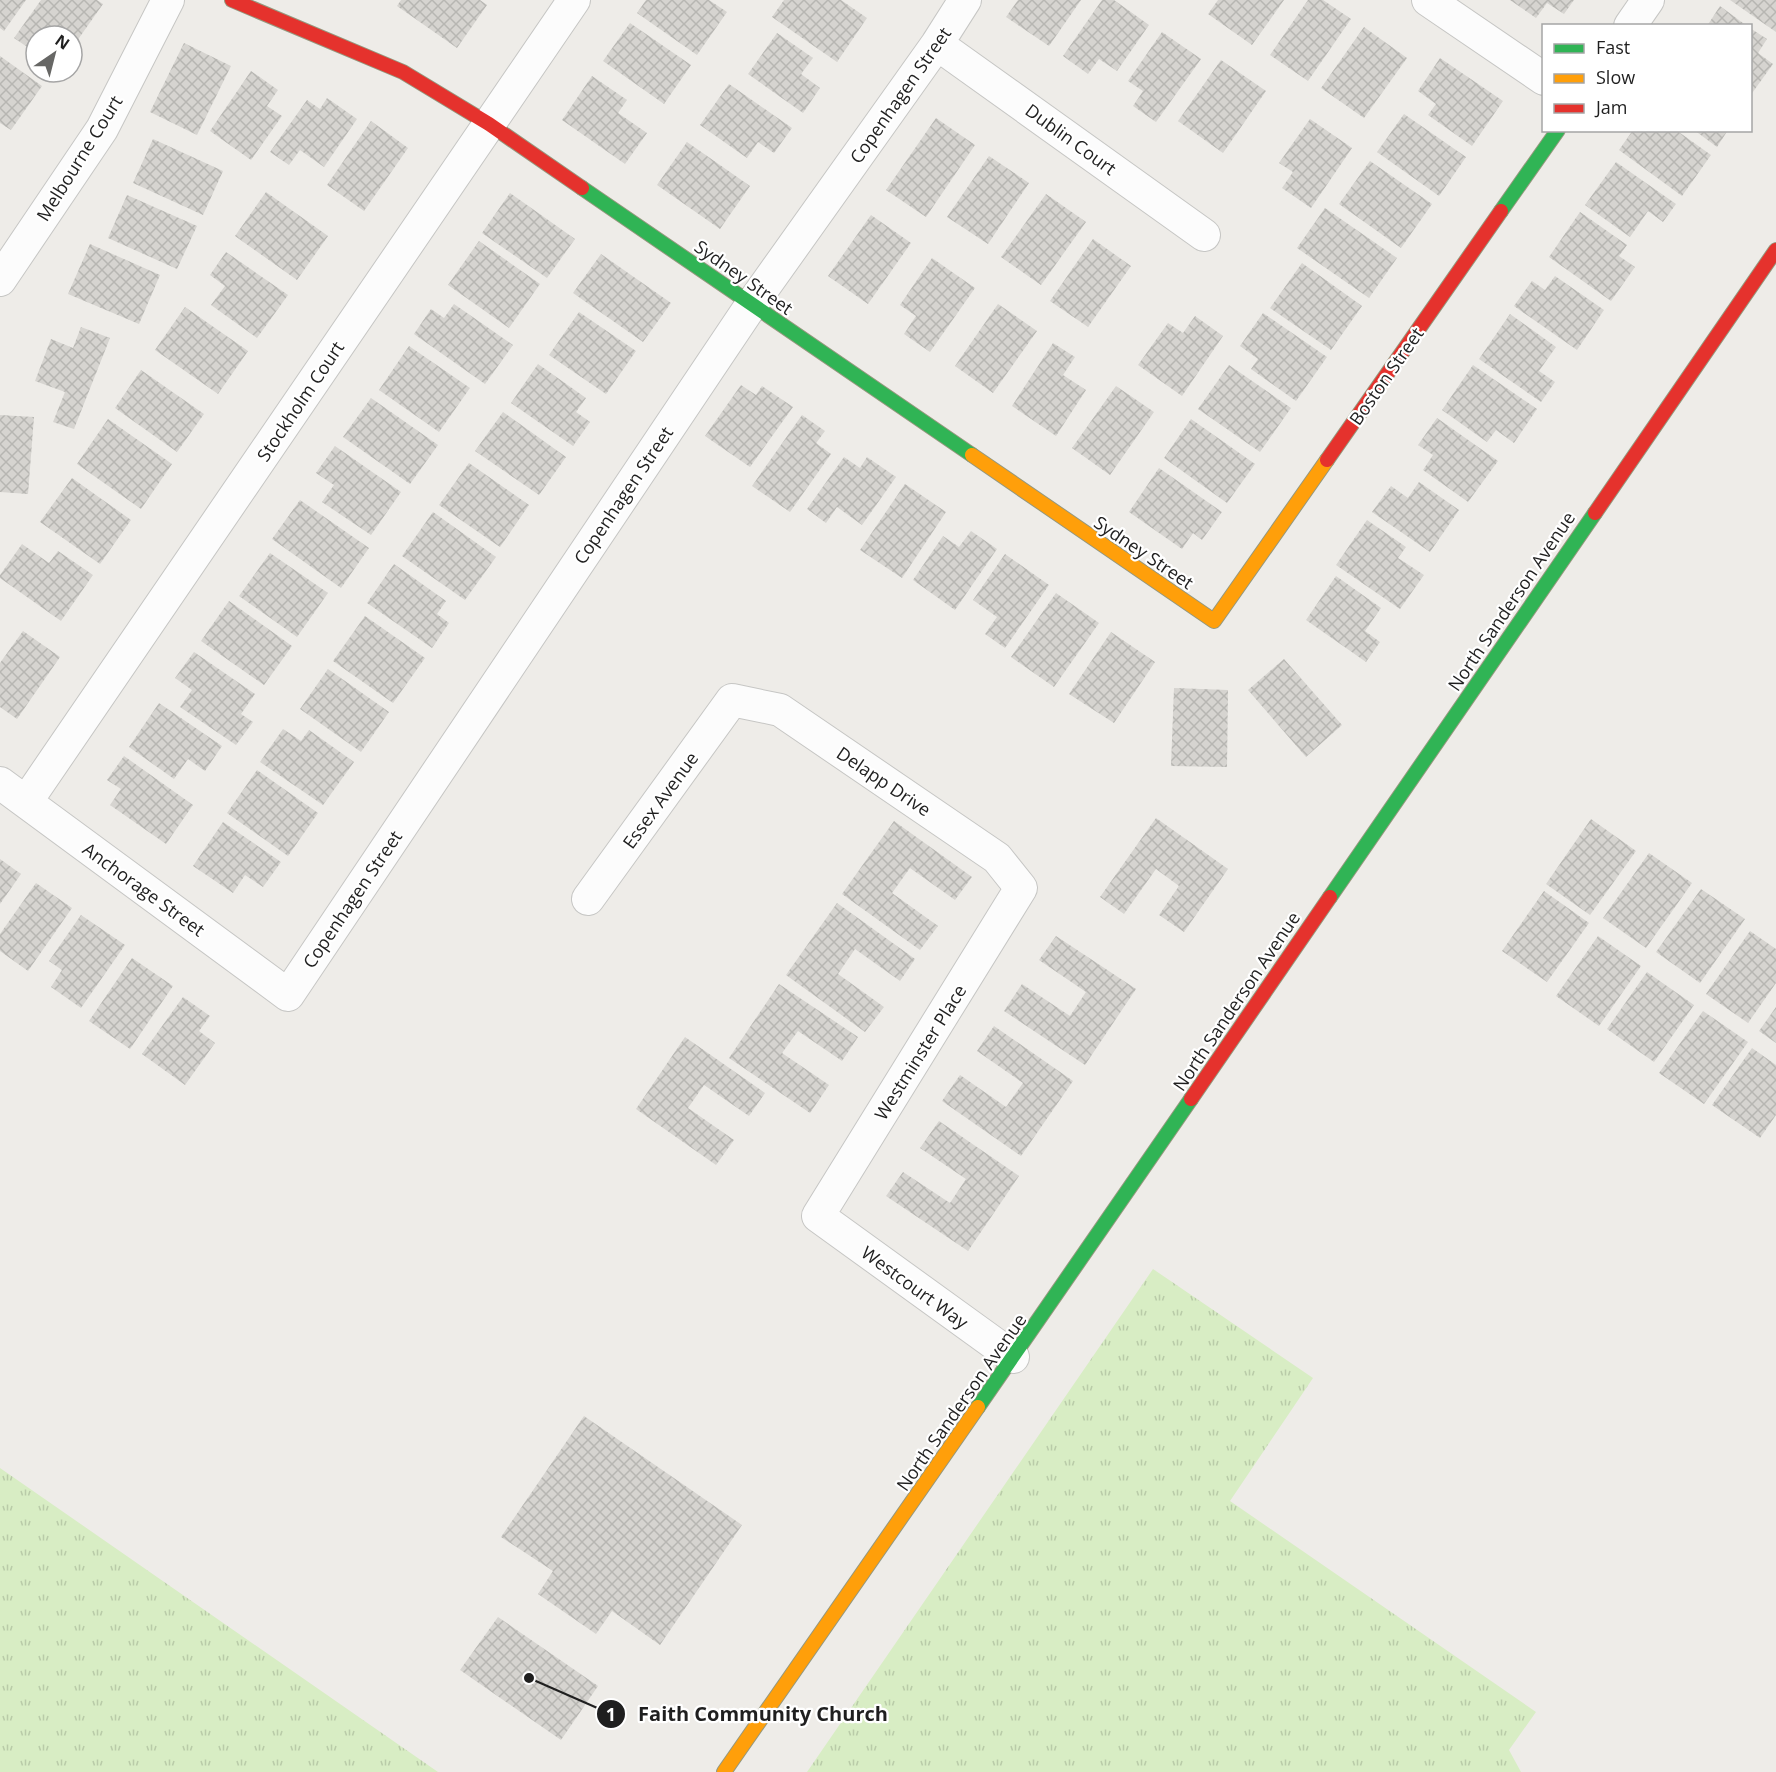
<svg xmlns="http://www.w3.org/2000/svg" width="1776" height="1772" font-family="'Open Sans',sans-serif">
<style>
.grass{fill:url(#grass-tufts)}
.building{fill:url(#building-cross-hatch)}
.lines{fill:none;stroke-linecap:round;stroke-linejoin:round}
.street-casing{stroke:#c6c6c4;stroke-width:34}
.fast-casing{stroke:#95987e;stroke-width:16}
.slow-casing{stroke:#95987e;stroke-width:16}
.jam-casing{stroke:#95987e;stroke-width:16}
.street{stroke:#fcfcfc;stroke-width:32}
.fast{stroke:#30b455;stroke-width:14}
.slow{stroke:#ff9f0a;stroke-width:14}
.jam{stroke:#e5322d;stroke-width:14}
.labels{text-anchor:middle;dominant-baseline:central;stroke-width:4.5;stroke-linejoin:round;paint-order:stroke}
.street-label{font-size:18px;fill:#1f1f1f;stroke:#fff}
.leader{fill:none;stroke:#1f1f1f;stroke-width:2}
.callout-dot{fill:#1f1f1f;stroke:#fff;stroke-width:2}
.mark-label{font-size:18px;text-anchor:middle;font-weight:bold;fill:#fff}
.callout-label{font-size:20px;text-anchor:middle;font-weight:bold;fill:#1f1f1f;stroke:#fff;stroke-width:4.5;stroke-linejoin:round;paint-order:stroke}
</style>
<defs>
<pattern id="grass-tufts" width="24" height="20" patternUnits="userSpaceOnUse" patternTransform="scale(1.5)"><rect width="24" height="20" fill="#d8edc4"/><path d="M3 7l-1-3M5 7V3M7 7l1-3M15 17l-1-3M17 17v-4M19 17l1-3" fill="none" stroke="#b9cba8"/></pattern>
<pattern id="building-cross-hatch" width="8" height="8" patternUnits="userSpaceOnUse" patternTransform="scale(1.5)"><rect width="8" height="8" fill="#d6d4d0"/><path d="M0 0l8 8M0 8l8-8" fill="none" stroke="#b7b6b2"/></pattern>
</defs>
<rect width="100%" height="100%" fill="#eeece8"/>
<path class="grass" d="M1153 1269 1313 1378 1230 1501 1536 1712 1509 1750 1521 1772H807Z
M0 1468 438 1772H0Z"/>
<path class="building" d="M0 0H26L4 31 0 28Z
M41 0H97L103 4 72 48V36H36V53L14 38Z
M401 0H480L487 5 457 48 397 6Z
M646 0H709L727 12 697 55 637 13Z
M784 0H841L867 18 837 62 772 17Z
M1018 0H1081L1049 46 1006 17Z
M1102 0H1114L1149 25 1117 71 1099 59 1088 74 1063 56Z
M1218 0H1284L1252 45 1208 14Z
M1308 0H1323L1351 19 1308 81 1270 55Z
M1510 0H1574L1564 14 1547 3 1536 18Z
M1730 0H1776V32Z
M1720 6 1747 26H1707Z
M630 23 691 65 664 104 603 61Z
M1364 27 1407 58 1364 118 1321 88Z
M1750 28 1767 39 1758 53 1773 64 1750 96Z
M1162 32 1201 59 1156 122 1133 106 1143 91 1128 81Z
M777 33 813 58 801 74 820 88 803 113 748 74Z
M184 43 231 66 197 135 150 112Z
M0 56 42 86 11 130 0 123Z
M1440 58 1503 101 1472 146 1428 115 1436 104 1418 91Z
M1221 60 1266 91 1223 153 1178 121Z
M251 71 278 90 267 106 282 116 251 160 210 131Z
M592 76 627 100 618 113 647 133 625 164 562 120Z
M729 84 792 128 774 153 758 142 747 158 700 125Z
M327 98 357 119 324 167 300 150 289 165 270 152 307 100 320 109Z
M1404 114 1466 157 1439 196 1377 152Z
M936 118 975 145 926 217 886 190Z
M1310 119 1352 148 1311 208 1282 188 1293 172 1279 163Z
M371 121 408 148 364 211 327 185Z
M1633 130H1676L1711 155 1682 196 1619 150Z
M1694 130H1728L1717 147Z
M153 139 223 171 203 215 133 183Z
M687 142 750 186 720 229 657 185Z
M989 156 1029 183 988 244 947 217Z
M1370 161 1432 204 1401 248 1339 204Z
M1616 162 1676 204 1663 222 1648 211 1630 237 1585 205Z
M266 192 328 236 297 280 235 236Z
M510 193 575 239 547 278 482 233Z
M1046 194 1086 222 1041 285 1001 257Z
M127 195 197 226 177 269 108 238Z
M1325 208 1397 258 1369 298 1297 248Z
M1580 212 1627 245 1619 256 1635 267 1611 301 1549 257Z
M871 215 911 243 868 304 828 276Z
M1093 239 1131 266 1088 327 1050 301Z
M479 241 540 284 509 328 448 285Z
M90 244 160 275 139 324 68 294Z
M226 252 288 295 257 338 211 305 225 286 210 275Z
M601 254 671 303 643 342 573 293Z
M932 258 975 288 930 352 904 334 916 316 900 305Z
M1302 263 1362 306 1331 350 1270 308Z
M1555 276 1604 310 1577 350 1514 306 1532 281 1545 290Z
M454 304 513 345 485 384 414 334 431 309 444 318Z
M998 304 1037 331 993 393 955 366Z
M185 307 248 351 218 394 155 350Z
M579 312 636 351 606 394 549 355Z
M1263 313 1327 357 1296 401 1251 369 1258 359 1240 346Z
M1510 314 1556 347 1539 371 1555 382 1541 402 1479 359Z
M1195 316 1223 336 1182 396 1138 365 1168 323 1183 333Z
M81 327 110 338 74 429 53 422 65 392 35 381 51 339 73 348Z
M1053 343 1075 357 1063 375 1086 390 1056 436 1012 406Z
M409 346 470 388 439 432 379 390Z
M538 364 586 398 576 412 590 422 573 446 511 403Z
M1229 365 1291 408 1260 452 1198 409Z
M1473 365 1537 409 1514 443 1496 430 1487 442 1442 410Z
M141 370 204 414 177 452 115 408Z
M741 385 756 395 762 386 793 407 750 467 705 436Z
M1116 386 1154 412 1110 475 1072 448Z
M371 398 438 445 410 484 343 437Z
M503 412 566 457 539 495 475 451Z
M0 415 34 417 28 494 0 492Z
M802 415 825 431 816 443 831 454 790 512 752 486Z
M1437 418 1498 461 1468 502 1423 470 1433 455 1418 445Z
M108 419 172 464 141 509 77 464Z
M1191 419 1255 464 1227 503 1164 458Z
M335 446 401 492 371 535 322 502 334 485 316 473Z
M844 457 860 468 867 457 896 477 862 525 837 507 826 523 807 509Z
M469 463 529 505 500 547 439 505Z
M1159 468 1222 512 1202 540 1193 533 1182 549 1129 512Z
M72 478 131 520 100 564 40 522Z
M1419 482 1459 510 1430 552 1372 512 1391 486 1408 498Z
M905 484 946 512 902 578 860 550Z
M300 500 369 548 341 588 272 539Z
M433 512 496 557 465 600 402 556Z
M1367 520 1406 547 1398 558 1424 575 1400 609 1336 565Z
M971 531 997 549 955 610 913 580 943 536 959 547Z
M22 544 49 563 58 551 93 575 61 621 0 578V575Z
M270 553 328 593 297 637 239 596Z
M1005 554 1049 585 1005 648 985 634 997 617 973 600Z
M394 564 446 601 437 614 449 623 432 648 367 603Z
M1336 576 1381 608 1365 631 1380 642 1366 662 1306 620Z
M1056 593 1099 623 1054 687 1011 657Z
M229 601 292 646 264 685 201 641Z
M365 616 425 658 393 703 333 661Z
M23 631 60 657 17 719 0 707V663Z
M1111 632 1155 662 1114 723 1069 694Z
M194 652 255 694 241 714 253 722 236 745 180 707 192 690 175 678Z
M1284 659 1342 725 1306 757 1248 690Z
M328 669 389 712 361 752 300 709Z
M1174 688 1228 690 1227 767 1171 766Z
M159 703 222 746 205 771 188 759 174 779 129 747Z
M283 729 301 741 309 730 354 762 323 805 260 762Z
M124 756 193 805 166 844 110 805 121 789 107 780Z
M257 770 318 813 288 856 227 813Z
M1156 818 1228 869 1184 932 1159 915 1179 886 1156 869 1124 914 1100 897Z
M1591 819 1636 851 1590 915 1546 884Z
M894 821 972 877 955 900 910 868 892 893 938 926 920 950 842 894Z
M223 822 281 862 263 887 245 875 233 893 193 866Z
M1649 853 1692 883 1646 948 1603 918Z
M0 859 21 874 0 904Z
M36 883 72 908 28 971 0 951V934Z
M1701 889 1745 919 1700 983 1656 952Z
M1544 891 1589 923 1547 982 1502 951Z
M837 903 915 959 900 981 855 949 838 974 884 1007 865 1032 786 975Z
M81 915 125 945 81 1008 51 987 62 970 49 961Z
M1750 931 1776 949V983L1748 1023 1706 994Z
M1056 936 1136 989 1085 1065 1004 1011 1022 984 1070 1016 1086 992 1039 960Z
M1598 936 1641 966 1599 1026 1556 996Z
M132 958 173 986 130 1049 89 1021Z
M1647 972 1694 1005 1654 1062 1607 1029Z
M779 984 858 1037 842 1061 798 1031 782 1053 829 1085 810 1113 729 1058Z
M183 997 210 1016 199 1031 215 1043 185 1085 142 1054Z
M1776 1007V1043L1759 1031Z
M1703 1011 1748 1042 1704 1104 1659 1073Z
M994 1026 1073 1081 1021 1156 942 1101 960 1075 1006 1107 1023 1083 977 1051Z
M685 1037 765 1093 749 1116 704 1085 688 1108 734 1140 716 1165 636 1109Z
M1752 1048 1776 1065V1115L1760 1138 1712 1105Z
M939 1121 1019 1176 968 1251 886 1196 903 1172 950 1203 966 1179 920 1148Z
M584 1416 742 1525 660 1645 612 1611 596 1634 538 1594 553 1571 501 1537Z
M498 1617 598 1686 561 1740 460 1670Z"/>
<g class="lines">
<defs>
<path id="street" d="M1428 0 1544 79
M1630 26 1648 0
M937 44 1204 235
M0 280 102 129 168 0
M0 783 288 995 752 304 937 44 965 0
M26 802 574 0
M588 899 732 700 780 710 997 858 1021 888 818 1216 1013 1357"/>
<path id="fast" d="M582 188 972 455
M1501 211 1558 130
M1330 897 1595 513
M978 1407 1191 1099"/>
<path id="slow" d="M972 455 1214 621 1327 460
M724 1772 978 1407"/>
<path id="jam" d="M232 0 403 72 489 124 582 188
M1327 460 1501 211
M1595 513 1776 250
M1191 1099 1330 897"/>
</defs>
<use href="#street" class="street-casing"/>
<use href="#fast" class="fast-casing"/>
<use href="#slow" class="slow-casing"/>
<use href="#jam" class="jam-casing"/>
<use href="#street" class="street"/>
<use href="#fast" class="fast"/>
<use href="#slow" class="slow"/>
<use href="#jam" class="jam"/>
</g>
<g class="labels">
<g class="street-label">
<text transform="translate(900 95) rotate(-55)">Copenhagen Street</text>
<text transform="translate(1071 139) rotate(36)">Dublin Court</text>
<text transform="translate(79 158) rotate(-58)">Melbourne Court</text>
<text transform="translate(744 277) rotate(35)">Sydney Street</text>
<text transform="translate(1386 376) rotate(-55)">Boston Street</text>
<text transform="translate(300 401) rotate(-56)">Stockholm Court</text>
<text transform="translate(623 495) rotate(-56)">Copenhagen Street</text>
<text transform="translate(1144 552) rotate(34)">Sydney Street</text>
<text transform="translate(1511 601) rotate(-56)">North Sanderson Avenue</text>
<text transform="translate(884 781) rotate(34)">Delapp Drive</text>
<text transform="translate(660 800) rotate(-54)">Essex Avenue</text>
<text transform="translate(144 889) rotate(36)">Anchorage Street</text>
<text transform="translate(352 899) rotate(-56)">Copenhagen Street</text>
<text transform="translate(1236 1001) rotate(-56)">North Sanderson Avenue</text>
<text transform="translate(920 1052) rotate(-58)">Westminster Place</text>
<text transform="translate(915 1287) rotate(36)">Westcourt Way</text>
<text transform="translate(961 1402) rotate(-55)">North Sanderson Avenue</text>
</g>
</g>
<path class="leader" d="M529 1678L611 1714"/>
<g class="callout-dot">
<circle cx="529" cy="1678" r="6"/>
<circle cx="611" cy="1714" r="15"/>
</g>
<g class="mark-label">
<text x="611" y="1721">1</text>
</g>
<g class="callout-label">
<text x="763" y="1721">Faith Community Church</text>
</g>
<rect x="1542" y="24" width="210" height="108" fill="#ffffff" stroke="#a5a5a5" stroke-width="1.5"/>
<rect x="1554" y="44" width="30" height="9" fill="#30b455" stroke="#a5a5a5" stroke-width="1.5"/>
<text x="1596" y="54" font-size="18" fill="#1f1f1f">Fast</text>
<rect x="1554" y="74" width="30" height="9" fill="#ff9f0a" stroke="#a5a5a5" stroke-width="1.5"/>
<text x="1596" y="84" font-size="18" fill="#1f1f1f">Slow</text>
<rect x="1554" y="104" width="30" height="9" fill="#e5322d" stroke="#a5a5a5" stroke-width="1.5"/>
<text x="1596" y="114" font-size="18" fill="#1f1f1f">Jam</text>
<g transform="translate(54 54) rotate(35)"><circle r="28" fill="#ffffff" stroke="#a5a5a5" stroke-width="1.5"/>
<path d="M0-4.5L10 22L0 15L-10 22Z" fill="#676765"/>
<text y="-9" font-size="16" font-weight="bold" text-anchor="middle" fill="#1f1f1f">N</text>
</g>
</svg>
